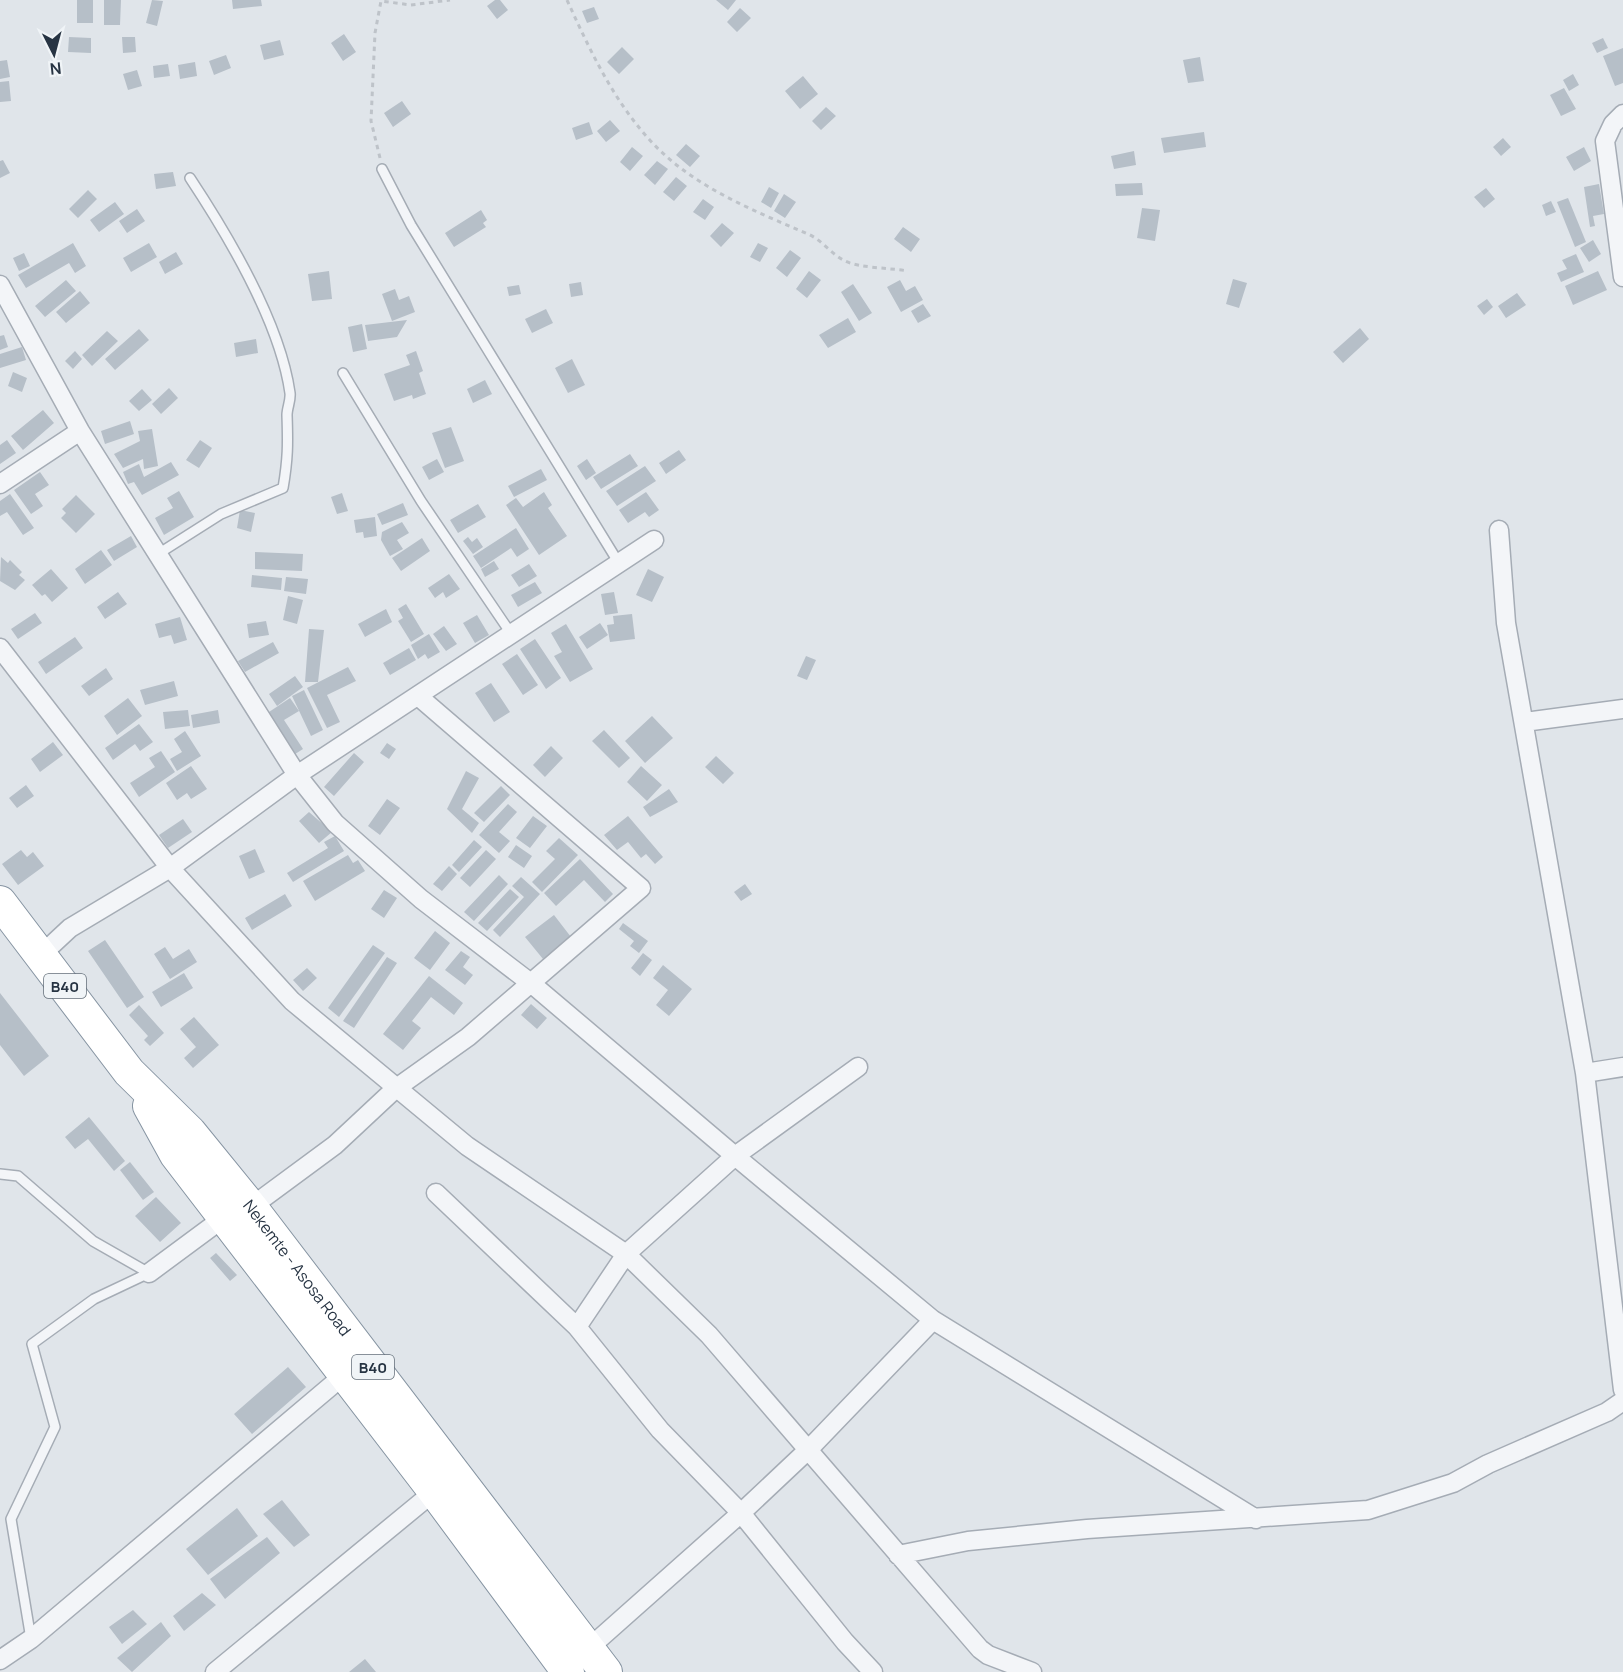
<svg xmlns="http://www.w3.org/2000/svg" width="1623" height="1672" font-family="Manrope,sans-serif">
<style>
.building{fill:#b6bfc8}
.lines{fill:none;stroke-linecap:round;stroke-linejoin:round}
.lane-casing{stroke:#a5acb5;stroke-width:12}
.street-casing{stroke:#a5acb5;stroke-width:21}
.highway-casing{stroke:#8694a2;stroke-width:34}
.path{stroke:#bec3c9;stroke-width:3;stroke-dasharray:4.5 4.5;stroke-linecap:butt}
.lane{stroke:#f3f5f8;stroke-width:9}
.street{stroke:#f3f5f8;stroke-width:18}
.highway{stroke:#fff;stroke-width:32}
.labels{text-anchor:middle;dominant-baseline:central;stroke-width:5;stroke-linejoin:round;paint-order:stroke}
.shield{fill:#f0f4f7;stroke:#636e79;stroke-width:1.5}
.shield-label{font-size:15px;font-weight:bold;fill:#273443}
.street-label{font-size:16px;fill:#273443;stroke:#f0f4f7}
</style>
<rect width="100%" height="100%" fill="#e0e5ea"/>
<path class="building" d="M77 0H93V23H77Z
M104 0H121L120 25H104Z
M152 0 163 1 157 26 146 23Z
M232 0H261L262 6 233 9Z
M495 0H500L508 10 497 19 487 6Z
M716 0H736L728 10Z
M594 7 599 19 587 23 582 11Z
M740 8 751 18 737 32 727 22Z
M344 34 356 52 343 61 331 43Z
M69 37 91 38V53L68 52Z
M122 37H135L136 52 123 53Z
M1603 38 1608 48 1597 53 1592 43Z
M280 40 284 55 264 60 260 45Z
M622 47 634 59 619 74 607 62Z
M1623 48V83L1615 86 1603 56Z
M226 55 231 68 214 75 209 61Z
M1200 57 1204 81 1188 83 1183 60Z
M7 60 10 77 0 79V61Z
M195 62 197 76 180 79 178 65Z
M168 64 170 76 154 78 153 66Z
M137 70 142 86 128 90 123 74Z
M1573 74 1579 85 1569 91 1563 80Z
M803 76 818 94 800 109 785 91Z
M9 81 11 101 0 102V82Z
M1564 88 1576 109 1561 116 1550 95Z
M402 101 411 114 393 127 384 113Z
M826 107 836 116 821 130 812 121Z
M610 120 620 131 606 142 597 131Z
M589 122 593 134 576 140 572 128Z
M1204 132 1206 147 1164 153 1161 138Z
M1503 138 1511 147 1501 156 1493 147Z
M686 144 700 156 690 167 676 155Z
M632 147 643 156 630 171 620 162Z
M1584 147 1591 161 1574 171 1566 157Z
M1134 151 1136 165 1114 169 1111 156Z
M3 160 10 173 0 178V161Z
M657 161 668 169 655 185 644 175Z
M173 172 176 186 156 189 154 174Z
M676 177 687 186 674 201 663 192Z
M1142 183 1143 195 1116 196 1115 184Z
M1599 184 1604 214 1593 216 1595 226 1590 227 1584 187Z
M769 187 779 193 771 208 761 202Z
M1486 188 1495 199 1484 208 1474 197Z
M88 190 97 199 78 218 69 209Z
M784 194 796 202 785 218 774 211Z
M1568 198 1586 242 1575 247 1557 202Z
M703 199 714 207 705 220 693 212Z
M1551 201 1556 212 1546 216 1542 205Z
M115 202 124 214 99 232 90 220Z
M1142 208 1160 210 1155 241 1137 238Z
M137 209 145 221 127 233 119 221Z
M481 210 487 220 483 223 486 227 454 247 445 233Z
M722 223 734 233 721 247 710 236Z
M903 227 920 239 911 252 894 239Z
M1593 240 1601 254 1589 262 1580 248Z
M73 243 86 266 75 273 69 263 26 288 18 275Z
M149 243 157 257 131 272 123 258Z
M758 243 768 248 760 262 750 257Z
M790 250 801 258 787 277 776 268Z
M176 252 183 264 165 274 159 262Z
M24 253 30 266 19 271 13 258Z
M1576 254 1584 272 1561 282 1557 273 1567 269 1562 260Z
M329 271 332 299 312 301 308 274Z
M809 271 821 280 807 298 796 289Z
M1598 271 1607 290 1573 305 1565 286Z
M1233 279 1247 283 1239 308 1226 304Z
M66 280 76 291 45 317 35 306Z
M900 280 906 291 915 286 923 300 901 312 887 287Z
M581 282 583 295 571 297 569 284Z
M853 284 872 313 859 321 841 292Z
M519 285 521 294 509 296 507 287Z
M395 289 399 300 409 296 415 312 392 321 382 294Z
M80 291 90 303 66 323 56 312Z
M1517 293 1526 305 1506 318 1498 306Z
M1487 299 1493 307 1484 315 1477 306Z
M923 304 931 316 918 323 911 311Z
M546 309 553 323 532 333 525 319Z
M848 318 856 332 828 348 819 335Z
M407 320 397 337 368 341 365 325Z
M362 324 367 349 353 352 348 327Z
M1360 328 1369 339 1343 363 1333 352Z
M139 329 149 340 115 370 105 359Z
M107 331 118 341 92 366 82 355Z
M4 335 8 347 0 350V336Z
M256 339 258 353 236 357 234 343Z
M22 347 26 360 0 368V354Z
M75 351 82 359 73 369 65 361Z
M416 351 423 371 419 373 426 394 413 399 412 395 394 401 384 374 410 365 406 355Z
M572 359 585 385 568 393 555 368Z
M13 372 27 378 22 392 8 386Z
M485 380 492 394 473 403 467 389Z
M169 388 178 398 161 414 152 404Z
M142 389 152 400 139 411 129 401Z
M43 410 54 423 23 450 11 436Z
M130 421 134 434 105 444 101 431Z
M451 427 464 461 445 468 432 433Z
M152 429 158 466 144 469 143 459 123 468 114 454 140 441 138 431Z
M7 440 16 453 0 464V445Z
M200 440 212 448 199 468 186 460Z
M679 450 686 460 666 474 659 463Z
M630 454 638 466 601 489 593 477Z
M437 459 444 472 429 480 422 467Z
M587 459 596 473 586 480 577 466Z
M171 462 179 475 142 495 134 482 128 484 123 472 139 464 144 477Z
M645 466 656 481 617 506 606 491Z
M541 469 547 480 514 497 508 486Z
M40 472 49 485 35 494 43 506 31 514 14 490Z
M179 491 194 517 164 535 155 518 173 508 167 498Z
M544 492 552 505 548 508 567 536 539 555 506 505 516 498 523 507Z
M646 492 659 510 649 517 645 512 628 523 619 510Z
M342 493 348 511 337 514 331 497Z
M10 494 34 528 23 535 7 512 0 516V501Z
M76 495 95 514 76 533 61 518 66 513 62 509Z
M403 503 408 515 382 525 377 514Z
M478 504 486 517 458 533 450 520Z
M240 510 255 513 251 532 237 528Z
M375 517 377 536 364 538 363 532 356 533 354 520Z
M402 522 409 533 397 540 403 549 390 556 381 540 382 532Z
M516 528 529 549 517 557 511 548 481 568 473 556Z
M131 536 137 547 114 561 107 550Z
M468 537 472 542 477 538 483 547 473 554 463 541Z
M422 538 430 551 401 571 392 558Z
M101 550 112 565 85 584 75 569Z
M255 552 303 554 302 571 255 569Z
M1 557 8 563 10 560 22 572 19 575 25 580 15 590 0 581Z
M494 561 499 569 485 577 481 569Z
M529 564 537 576 519 587 511 575Z
M51 569 68 588 52 602 45 594 42 596 32 585Z
M648 569 664 577 652 602 636 595Z
M449 574 460 589 446 598 443 592 435 598 428 588Z
M252 575 282 578 281 590 251 587Z
M286 577 308 579 306 594 284 591Z
M535 582 542 593 518 607 511 595Z
M118 592 127 604 105 619 97 607Z
M614 592 618 613 605 615 601 594Z
M288 596 303 600 297 624 283 620Z
M406 604 424 634 411 642 398 621 403 618 398 609Z
M386 609 392 622 365 637 358 624Z
M35 613 42 623 18 639 11 629Z
M632 614 635 639 610 642 607 625 614 624 613 616Z
M477 615 489 635 475 643 463 623Z
M180 617 187 640 174 644 171 635 159 638 155 624Z
M266 621 269 635 249 638 247 624Z
M600 623 608 635 587 649 579 637Z
M566 624 593 669 570 682 554 656 562 652 551 633Z
M444 626 457 644 446 651 433 634Z
M309 629 324 630 318 682H305Z
M429 634 440 652 428 659 425 654 418 659 411 645Z
M75 637 83 648 46 674 38 662Z
M535 639 561 678 546 689 520 649Z
M273 642 279 653 245 672 238 661Z
M409 648 416 660 390 675 383 663Z
M517 654 538 685 523 695 502 664Z
M806 656 816 660 807 680 797 676Z
M348 667 356 681 327 695 340 722 327 728 307 688Z
M106 668 113 679 89 696 81 686Z
M295 676 303 687 277 706 269 694Z
M174 681 178 696 145 705 140 690Z
M491 683 510 712 494 722 475 693Z
M304 690 323 730 311 736 292 696Z
M128 698 142 716 117 735 104 716Z
M290 698 299 711 284 720 303 749 292 756 266 714Z
M188 710 190 726 165 729 163 712Z
M218 710 220 723 193 728 191 715Z
M652 716 673 738 645 763 625 741Z
M139 724 153 742 140 751 135 744 113 760 105 748Z
M604 730 630 758 619 768 592 741Z
M185 731 201 756 177 771 170 759 182 752 174 739Z
M53 742 63 755 40 772 31 759Z
M387 743 396 749 389 759 380 753Z
M551 746 563 758 545 777 533 765Z
M161 751 175 772 139 797 130 783 155 767 149 758Z
M354 753 364 762 334 796 324 787Z
M716 756 734 773 723 784 705 767Z
M191 766 207 789 191 799 187 793 177 800 166 783Z
M641 766 662 785 647 801 627 782Z
M466 771 479 778 462 809 479 823 472 833 447 809Z
M26 785 34 796 17 808 9 798Z
M501 786 510 795 484 822 474 813Z
M669 789 678 802 650 817 643 807Z
M387 799 400 808 380 835 368 826Z
M508 804 517 812 499 832 510 841 499 853 479 835Z
M309 812 332 832 319 843 299 821Z
M533 816 547 826 530 848 516 838Z
M628 816 663 857 655 864 646 854 641 858 628 842 617 850 604 835Z
M183 819 192 832 168 848 159 835Z
M335 836 344 851 293 882 287 873 328 848 324 842Z
M559 838 578 855 542 892 532 882 555 859 546 851Z
M474 840 482 847 459 872 452 865Z
M516 845 532 856 524 868 508 857Z
M255 849 265 872 249 879 239 856Z
M21 850 27 857 33 852 44 866 18 885 2 864Z
M486 850 496 859 470 887 460 878Z
M348 855 353 863 358 860 365 871 315 901 303 881Z
M580 859 613 894 605 902 584 880 556 906 544 893Z
M449 866 457 874 442 891 433 884Z
M499 875 508 884 474 921 464 912Z
M521 877 540 894 500 937 493 930 524 897 512 886Z
M745 884 752 894 741 901 734 892Z
M510 889 519 897 487 931 478 923Z
M384 890 397 898 384 918 371 909Z
M285 894 292 906 252 930 245 918Z
M554 915 571 937 543 959 525 937Z
M623 923 648 941 639 953 630 946 634 941 619 929Z
M435 931 450 943 430 970 414 958Z
M105 940 144 997 127 1008 88 951Z
M373 945 385 953 339 1017 328 1008Z
M165 947 173 959 189 949 197 962 170 979 154 954Z
M461 951 470 957 463 967 473 975 465 985 445 970Z
M643 953 652 960 640 976 631 968Z
M387 957 397 963 354 1028 343 1021Z
M663 965 692 989 669 1016 656 1005 668 990 653 978Z
M307 968 317 978 303 991 293 980Z
M184 973 193 988 161 1007 152 992Z
M429 976 463 1003 454 1015 431 997 412 1021 421 1028 403 1050 383 1034Z
M0 993 49 1056 24 1076 0 1045Z
M531 1004 547 1018 537 1029 521 1015Z
M139 1005 164 1033 150 1046 144 1040 148 1036 129 1015Z
M194 1017 219 1045 193 1068 184 1058 196 1047 180 1029Z
M89 1117 125 1161 114 1171 88 1139 75 1149 65 1137Z
M130 1162 154 1192 143 1200 120 1170Z
M156 1197 181 1223 160 1242 135 1216Z
M216 1253 237 1275 230 1281 210 1258Z
M288 1367 306 1387 252 1434 234 1414Z
M282 1500 310 1535 294 1547 263 1514Z
M237 1508 258 1536 208 1575 186 1549Z
M267 1537 280 1553 225 1599 210 1579Z
M202 1593 216 1605 184 1631 173 1616Z
M133 1610 147 1624 122 1644 109 1627Z
M161 1622 171 1636 132 1672 117 1658Z
M365 1659 376 1672H349Z"/>
<g class="lines">
<defs>
<path id="lane" d="M382 169 411 225 620 565
M343 373 421 501 512 635
M158 554 221 514 283 488C288 459 288 444 287 415 287 408 291 400 290 393 280 322 229 237 190 178
M0 1174 18 1176 93 1241 149 1273
M31 1639 11 1519 55 1427 32 1344 94 1299 149 1273"/>
<path id="street" d="M1623 114 1613 124 1605 141 1623 277
M0 285 80 431 297 775 335 823 421 899 532 984 735 1156 933 1320 1256 1519
M0 484 80 431
M1499 530 1506 623 1585 1073 1623 1390
M0 648 170 868 292 1001 467 1146 626 1254 709 1335 980 1649 988 1655 1032 1672
M1524 722 1623 709
M41 955 70 928 170 868 297 775 654 540
M1585 1073 1623 1067
M436 1193 577 1327 660 1430 741 1513 845 1642 873 1672
M251 1207 335 1145 395 1089 468 1037 641 888 418 696
M149 1273 226 1216
M577 1327 626 1254 735 1156 858 1067
M898 1555 968 1541 1087 1529 1368 1510 1453 1483 1488 1464 1607 1412 1623 1401
M589 1648 741 1513 809 1449 933 1320
M0 1660 31 1639 344 1375
M215 1672 441 1486"/>
<g id="highway">
<path id="s1" d="M0 902 129 1072 190 1132 251 1207 606 1672"/>
<path d="M149 1106 176 1155 434 1491 568 1672"/>
</g>
</defs>
<use href="#lane" class="lane-casing"/>
<use href="#street" class="street-casing"/>
<use href="#highway" class="highway-casing"/>
<path class="path" d="M567 0C589 48 612 98 648 138 689 185 752 210 808 234 822 240 831 254 845 261 859 268 891 268 908 271
M380 158 371 121 375 33 381 1 411 5 450 0"/>
<use href="#lane" class="lane"/>
<use href="#street" class="street"/>
<use href="#highway" class="highway"/>
</g>
<g class="labels">
<g class="shield">
<rect x="44" y="974" width="42" height="24" rx="4.5"/>
<rect x="352" y="1355" width="42" height="24" rx="4.5"/>
</g>
<g class="shield-label">
<text x="65" y="986">B40</text>
<text x="373" y="1367">B40</text>
</g>
<g class="street-label">
<text stroke="none"><textPath href="#s1" startOffset="472">Nekemte - Asosa Road</textPath></text>
</g>
</g>
<g transform="translate(54 54) rotate(174)" stroke="#f0f4f7" stroke-width="4.5" paint-order="stroke">
<path d="M0-4.5L10 22L0 15L-10 22Z" fill="#273443"/>
<text y="-9" font-size="16" font-weight="bold" text-anchor="middle" fill="#273443">N</text>
</g>
</svg>
